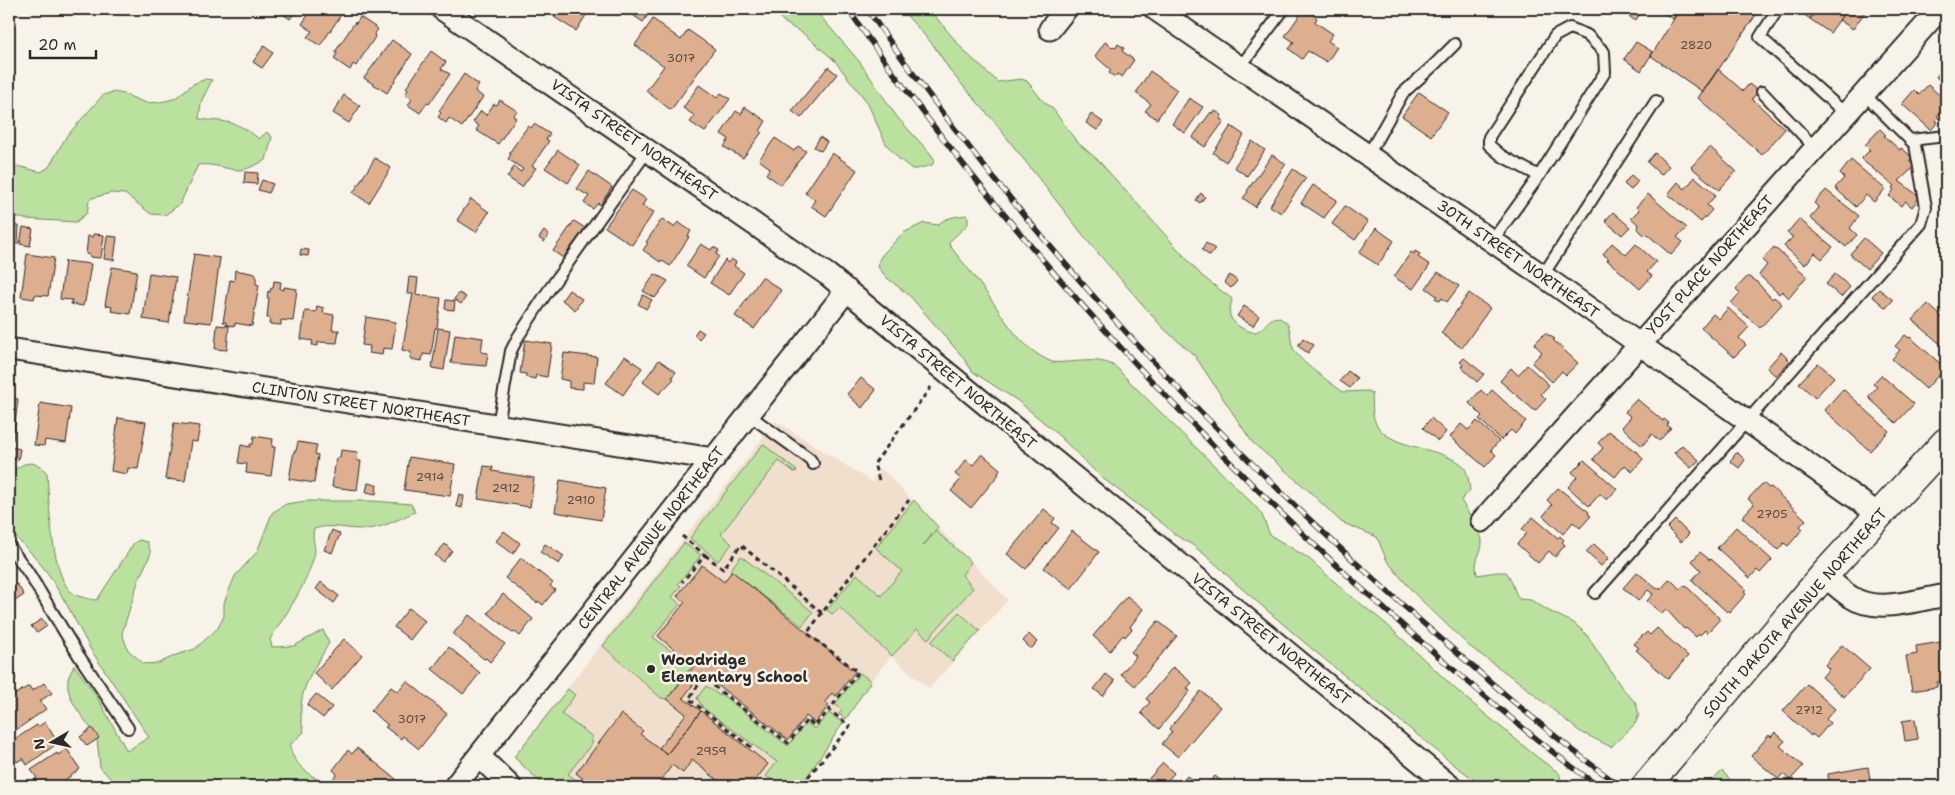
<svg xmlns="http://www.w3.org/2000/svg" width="1955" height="795" font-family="'Shantell Sans',sans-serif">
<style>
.built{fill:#f0dfcd}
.green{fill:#bae29e;stroke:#728664}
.building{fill:#deaf8f;stroke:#2b2b2b}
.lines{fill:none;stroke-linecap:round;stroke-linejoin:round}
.service-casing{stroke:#2b2b2b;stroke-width:14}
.minor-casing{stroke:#2b2b2b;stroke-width:25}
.primary-casing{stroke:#2b2b2b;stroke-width:31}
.path{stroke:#2b2b2b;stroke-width:3;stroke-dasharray:5 4;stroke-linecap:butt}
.service{stroke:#f7f3e8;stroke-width:10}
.minor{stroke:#f7f3e8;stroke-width:21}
.primary{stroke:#f7f3e8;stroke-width:28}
.rail-casing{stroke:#2b2b2b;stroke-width:5.5}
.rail{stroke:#f7f3e8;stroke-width:4;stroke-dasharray:11;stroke-linecap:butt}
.poi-dot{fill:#2b2b2b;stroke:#f7f3e8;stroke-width:2}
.labels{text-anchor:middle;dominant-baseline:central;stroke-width:5;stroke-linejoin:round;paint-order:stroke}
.number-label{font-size:12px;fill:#584c44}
.street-label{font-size:15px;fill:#2b2b2b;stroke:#f7f3e8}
.poi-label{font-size:15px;font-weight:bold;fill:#2b2b2b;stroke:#f7f3e8;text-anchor:start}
</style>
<rect width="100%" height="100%" fill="#f7f3e8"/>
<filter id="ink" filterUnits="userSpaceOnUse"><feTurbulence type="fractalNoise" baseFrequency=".02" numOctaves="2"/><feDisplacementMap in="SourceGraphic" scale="10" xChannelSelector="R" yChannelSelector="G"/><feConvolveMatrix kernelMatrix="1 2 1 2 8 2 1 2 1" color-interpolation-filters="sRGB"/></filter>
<g filter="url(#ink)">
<path class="built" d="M776 421 872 482 881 468 1008 600 929 689 891 656 871 681 801 786H543L513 757Z"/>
<path class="green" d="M772 9H814L859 61 897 117 930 153 935 160 932 165 917 169H912L899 159 886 144 867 102 834 60 804 34 785 23Z
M901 9H929L965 52 998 82 1021 79 1027 81 1043 101 1053 109 1077 142 1098 160 1202 276 1232 299C1231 305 1228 313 1231 318 1235 325 1246 332 1254 332 1266 331 1270 310 1283 320 1293 326 1289 339 1293 348 1299 362 1330 382 1343 392L1368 391 1372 393C1373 404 1371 418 1378 427 1390 445 1429 448 1448 457 1453 459 1462 463 1464 467 1468 473 1469 483 1470 490L1461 500C1465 508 1481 532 1482 540 1483 554 1473 557 1477 575L1497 572H1506C1513 580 1513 590 1519 599L1531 600 1549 611 1574 623 1586 634 1622 688 1636 703 1639 715 1635 724 1611 747 1579 731 1519 682 1469 646 1414 593 1387 561 1377 537 1341 522 1308 490 1252 442 1195 356 1163 328 1091 245 992 119 951 72 934 46Z
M206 79 212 80 201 102 199 119C227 122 236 120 259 139L267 132 272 137 266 160C259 163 249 169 241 170 225 170 216 163 198 165L180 204 165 215 151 214 125 194 111 193 92 198 89 201 87 213 76 222 25 219 9 215V164L41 172 49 167 66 137 103 95 113 92 124 94 146 103 160 102 174 99 193 84Z
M966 215 968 218V224L949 242 950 246C962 261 974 276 985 291 1005 318 1019 348 1052 362 1057 363 1063 362 1067 362 1087 361 1111 356 1123 375L1256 507 1262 515 1270 535 1308 558 1347 593 1384 622 1461 694 1537 757 1559 773 1563 786H1483L1453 764 1312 649 1233 581C1220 567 1206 555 1191 544 1181 538 1173 535 1166 526L1101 477 1053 430 1018 401 973 372 961 355 910 296 887 278 878 267 879 260 882 255 903 233 924 223 938 225C945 217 955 217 966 215Z
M763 444 797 471 794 472 779 461 721 534 732 544 718 561 690 538Z
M32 463 40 466 47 473C49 500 51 569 69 590 76 597 88 599 97 600L134 543 139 540 147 542 151 553 139 579 122 633 128 650 144 664 159 663 176 655 195 649 218 628 224 616V603L235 576 257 552 272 513 286 504 306 501H373L411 504 415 512C399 519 383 528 366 529 348 530 331 523 314 529 311 540 317 547 314 556 306 587 287 612 270 639L272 647 294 646 323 630 329 643C312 673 293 695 304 732L290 745C292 766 313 776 328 786H117L100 767 97 739 98 738C87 721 65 701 68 679 69 675 73 669 74 665L96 695 127 751 149 737 91 650 67 605 49 575 35 557 9 530V473L24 464Z
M914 500 938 527 923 546 936 531 971 562 962 575 973 588 928 639 917 629 892 656 840 608 832 614 827 610 857 574 881 596 902 571 876 548Z
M684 543 701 555 678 584 681 586 672 597 680 604 653 637 691 667 667 699 661 698 603 646Z
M741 556 813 612 802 626 730 570Z
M959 612 980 631 952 661 931 642Z
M860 673 871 681 846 719 839 714 842 710 835 704Z
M706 686 720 696 721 694 788 746 806 723 815 729 829 713 843 723 801 786H780L766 776 777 762 703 708 697 698Z
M568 689 575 695 561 714 593 737 590 740 593 742 568 774 584 786H544L514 757Z
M1722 771 1737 786H1707Z"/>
<path class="building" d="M268 9H297L290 19 277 10 274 13Z
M312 9H345L320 46 307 37 312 31 302 24Z
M559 9H590L576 31 554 17Z
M624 9H652L643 22Z
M1304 9 1317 18 1315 22 1333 34 1328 41 1337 47 1327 62 1308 51 1302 59 1289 49 1294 42 1285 36Z
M1633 9H1644L1635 21 1629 16Z
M1658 9H1680L1673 19Z
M1680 9H1760L1703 92 1651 56Z
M1799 9H1817L1810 19 1798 10Z
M1817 9H1847L1830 33 1810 19Z
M1847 9H1867L1853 29 1839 20Z
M360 17 378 29 374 35 375 37 356 66 353 64 350 70 334 59 337 53 335 52 355 22 356 24Z
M653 19 681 40 688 30 715 49 671 110 646 91 664 66 635 45Z
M392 40 412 54 387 93 364 78Z
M1105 42 1112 47 1113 46 1116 48 1118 44 1124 48 1122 51 1134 60 1122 77 1117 74 1115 77 1109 73 1111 70 1095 56Z
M1636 42 1653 52 1641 71 1624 59Z
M264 46 273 53 262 68 253 62Z
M431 51 446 62 441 69 450 74 429 104 427 103 420 113 408 105 412 99 405 94 408 90 406 88Z
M1946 65V86L1936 77Z
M828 67 837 74 801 118 792 111Z
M1718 69 1743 91 1749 84 1758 91 1752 99 1785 129 1762 155 1698 98Z
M1150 71 1177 90 1157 119 1145 111 1151 104 1136 93Z
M464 74 479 85 475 91 483 97 462 127 449 118 446 123 438 117 441 113 439 111Z
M699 85 717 98 721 93 730 99 705 132 690 122 695 116 683 108Z
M1928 85 1946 101V106L1937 116 1939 118 1936 121 1938 122 1931 130 1902 104 1914 90 1919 95Z
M1419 92 1448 112 1431 136 1402 116Z
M344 95 360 106 349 123 333 113Z
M1189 98 1203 107 1185 133 1172 124Z
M500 100 517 111 513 116 516 118 498 144 476 130 479 126 473 122 481 111 486 115 494 104 497 105Z
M745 107 766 121 760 131 762 132 743 158 724 147 729 139 721 134 736 111 741 114Z
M1215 111 1222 115 1220 119 1224 121 1205 147 1192 138 1211 112 1213 114Z
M1091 114 1103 122 1097 130 1086 123Z
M534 124 550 134 546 139 549 141 532 166 536 168 522 187 507 177 514 167 521 172 523 169 508 159 511 154 509 153 528 126 531 128Z
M1231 126 1244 135 1226 162 1213 153Z
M1880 129 1886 135 1884 136 1900 150 1901 148 1910 155 1911 159 1909 161 1915 166 1899 181 1920 197 1912 207 1905 201 1901 206 1889 196 1894 190 1892 188 1894 186 1861 159 1870 150 1865 145Z
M820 137 827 142 821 151 814 147Z
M775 138 794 151 798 146 806 151 781 185 766 174 770 168 759 160Z
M1252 141 1265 150 1247 176 1234 167Z
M1710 147 1736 171 1719 190 1691 167Z
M558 150 580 165 568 183 545 168Z
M832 153 857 170 826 216 811 206 815 200 805 193Z
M1655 153 1669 166 1661 175 1647 162Z
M1272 155 1286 164 1255 207 1243 198 1248 192 1247 191Z
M375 158 391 168 369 203 353 193Z
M1851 160 1885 189 1874 202 1866 195 1856 207 1835 188 1844 178 1840 174Z
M1293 169 1306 178 1281 213 1270 206Z
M589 171 612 187 600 205 598 203 593 209 584 203 589 196 577 189Z
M245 172 258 173 257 184 244 183Z
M1631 175 1638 181 1631 190 1624 184Z
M1695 177 1716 195 1707 205 1712 210 1701 222 1668 194 1678 182 1685 189Z
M262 180 273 184 269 193 258 190Z
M1313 185 1337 200 1324 218 1301 203Z
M632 190 646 199 642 206 654 212 632 245 605 227Z
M1826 190 1859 216 1850 228 1857 235 1846 247 1810 218 1819 208 1814 203Z
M1201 193 1205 197 1200 203 1196 200Z
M1648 194 1687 228 1677 237 1683 242 1671 255 1647 234 1645 236 1638 229 1639 225 1631 218 1639 210 1636 207Z
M471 199 489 212 476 232 457 220Z
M1345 206 1368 222 1355 240 1332 224Z
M1613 212 1630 227 1622 235 1605 221Z
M662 219 674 227 678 222 691 231 688 236 689 237 670 266 661 260 660 262 643 250 648 243 646 242Z
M1799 219 1833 247 1822 259 1815 253 1805 265 1784 246 1793 237 1787 233Z
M574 221 585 228 563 258 553 251Z
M9 225 19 226 18 244 9 243Z
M23 227 33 229 30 246 20 244Z
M1376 228 1394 241 1378 265 1359 253Z
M544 231 549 235 544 242 539 238Z
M93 234 104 235 101 258 90 257V255L86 254 88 236 93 237Z
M107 236 117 237 114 260 104 259Z
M1864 238 1881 253 1867 269 1850 254Z
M1206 243 1215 249 1210 256 1202 250Z
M1612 243 1626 255 1636 244 1656 262 1647 272 1652 276 1640 289 1607 260 1609 259 1603 254Z
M701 244 711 250 713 247 719 250 716 254 719 256 704 278 686 266Z
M1774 247 1807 276 1789 298 1782 291 1779 294 1759 275 1767 265 1762 260Z
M301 249 309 250 308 256 300 255Z
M1415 251 1420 254 1418 257 1430 265 1413 289 1394 277 1411 252 1414 254Z
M27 254 54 258 48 296 35 295 34 299 21 297Z
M194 254 220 258 211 323 184 320Z
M731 259 736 262 734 266 744 273 729 295 710 283 725 260 728 263Z
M65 261 91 264 85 302H84L83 306 71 304 72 300 60 299Z
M112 267 137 271 130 314 111 311 112 307 105 305Z
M235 270 256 274V284L259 285 252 326 235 323V326L226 325V322H223L230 280 234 281Z
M1438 272 1459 286 1447 302 1442 298 1440 301 1435 298 1437 296 1426 288Z
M149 273 176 277 169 323 143 319Z
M655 274 668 281 655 298 643 291Z
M1835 274 1850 287 1841 297 1826 284Z
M1230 275 1237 281 1231 288 1224 282Z
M409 277 418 278 416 295 441 298 437 328H435L431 355 423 354 422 361 410 359 411 352 402 350 413 294H407Z
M762 277 781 290 777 297 754 329 735 316Z
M1747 277H1750L1756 281 1772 299 1774 297 1782 304 1760 328 1731 303 1740 293 1736 289Z
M274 281 281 282 280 289 284 290V287L297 289 293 321 281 320V325L269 324 270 318H267L269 298H267L268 291 270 292 271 288H273Z
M1879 289 1893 300 1886 308 1872 296Z
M569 290 582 299 575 310 562 300Z
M459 293 466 297 461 304 454 299Z
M1469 293 1490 308 1462 348 1441 333Z
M643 295 652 300 646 309 638 304Z
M446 300 455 301 454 310 445 309Z
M1928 304 1943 318 1944 315 1946 317V349L1913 320Z
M317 306 324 308 323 313 334 315 332 330H339L337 343 318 342V346L312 345 313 341 301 339 305 311 316 312Z
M1244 306 1259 316 1253 326 1237 316Z
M1728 308 1749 327 1739 338 1746 345 1734 357 1701 328 1713 314 1719 319Z
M366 317 396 322 392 349 383 348 382 355 369 353 370 346 362 345Z
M217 325 229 326 227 350 215 349Z
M438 328 450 330 444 370 432 368Z
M698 329 704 333 699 339 694 335Z
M1545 333 1555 339 1553 340 1578 363 1566 375 1562 371 1552 382 1532 363 1542 352 1534 344Z
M455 334 483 338 481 352 488 353 486 366 451 363Z
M1905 335 1909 338 1910 337 1945 368 1926 389 1892 359 1900 350 1895 346Z
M1303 338 1314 345 1308 353 1298 346Z
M525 340 552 344 547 377 536 375 535 379 526 377V374L520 373Z
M1781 352 1790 361 1776 376 1767 368Z
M564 353 597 357 594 383 583 382V389L569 388V381L560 379Z
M625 356 642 368 623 395 606 383Z
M1464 358 1484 374 1477 382 1461 367 1463 364 1460 362Z
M659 360 676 372 672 377 674 379 659 394 643 382Z
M1818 363 1834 377 1815 398 1799 383Z
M1527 365 1549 385 1541 394 1546 399 1535 411 1500 381 1511 368 1518 375Z
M1348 371 1357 378 1350 388 1340 381Z
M1881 375 1914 404 1896 423 1868 397 1877 387 1873 384Z
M861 378 876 390 862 408 847 394Z
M1843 389 1889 431 1870 451 1824 410Z
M1481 390 1487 396 1492 390 1526 421 1515 434 1511 430 1501 440 1479 419 1482 416 1469 403Z
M9 397 18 399 13 440H9Z
M1637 399 1663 421 1664 419 1669 423 1667 425 1671 428 1659 441 1652 434 1642 446 1622 427 1631 417 1625 412Z
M40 403 71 408 66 443 45 440 44 446 34 445Z
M118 418 146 422 138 469 128 468 127 474 111 471Z
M1431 418 1446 432 1438 441 1423 428Z
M1477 421 1499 441 1491 450 1496 455 1485 467 1450 437 1461 424 1468 430Z
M174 423 200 426 197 442 191 441 185 481 165 479Z
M1609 431 1636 452 1637 451 1643 459 1632 472 1625 465 1615 477 1593 459 1603 448 1598 443Z
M254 436 273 439 272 447H275L271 476 246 473 247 464 238 463 241 445 250 447V444H253Z
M298 442 317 445 315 454 318 455 314 483 289 479 294 451H296Z
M1682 445 1699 460 1691 468 1674 453Z
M12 447 20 449 18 460 10 458Z
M341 450 358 452 357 461H361L357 490 332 487 336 458H340Z
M1737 452 1745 460 1739 468 1730 461Z
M982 454 1000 469 998 473 999 474 971 508 951 491 961 479 955 474 966 460 973 465Z
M409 457 455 464 450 496 404 490Z
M1584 460 1617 489 1607 500 1600 494 1589 506 1568 487 1577 477 1572 472Z
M484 466 493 467 492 471 534 478 530 507 478 499Z
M560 480 606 488 601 520 555 512Z
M368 483 377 485 376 494 366 492Z
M1763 483 1769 488 1771 487 1806 520 1800 526 1803 529 1788 546 1784 543 1778 550 1742 517 1754 504 1748 499Z
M1558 488 1589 512 1588 514 1591 516 1580 528 1573 522 1563 534 1543 516 1552 505 1547 500Z
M459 494 464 496 462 508 456 506Z
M1044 509 1055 518 1052 523 1059 528 1026 569 1007 554Z
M1533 517 1558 538 1560 536 1564 540 1562 542 1565 545 1555 557 1549 551 1538 563 1517 544 1527 533 1522 529Z
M1675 520 1689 534 1681 542 1667 528Z
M1736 527 1772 560 1760 573 1757 570 1750 578 1717 548Z
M332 530 340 534 332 553 324 550Z
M504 531 520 543 513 554 496 541Z
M1072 531 1099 552 1071 589 1044 568Z
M445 544 452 551 443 562 435 555Z
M545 544 564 556 559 564 540 552Z
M1594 544 1609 558 1601 566 1586 552Z
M1700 552 1710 560 1711 559 1746 590 1744 592 1746 594 1730 612 1728 610 1727 612 1692 580 1701 570 1692 561Z
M521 558 553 583 550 586 555 590 543 605 538 601 537 603 505 578Z
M702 565 724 582 732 571 855 672 836 696 832 693 825 702 829 705 815 723 806 716 788 740 702 673 683 698 701 711 667 754 659 748 686 714 667 699 694 666 658 636 685 602 677 596Z
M1637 572 1657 589 1659 587 1660 590 1670 579 1680 589 1685 585 1720 619 1707 633 1705 630 1700 635 1699 634 1696 637 1686 628 1684 629 1666 609 1662 614 1647 601 1653 594 1648 590 1638 601 1623 588Z
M321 582 339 596 334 603 316 589Z
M17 584 24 595 9 605V589Z
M503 594 533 619 520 636 515 632 513 633 488 613Z
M1127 596 1143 609 1130 627 1132 629 1125 637 1123 635 1110 651 1093 636Z
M409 608 425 621 410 640 394 627Z
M469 615 505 644 490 662 486 658 484 659 453 634Z
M42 619 47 626 37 633 31 626Z
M1158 621 1177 636 1135 686 1121 674 1136 656 1131 652Z
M1657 628 1688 656 1668 679 1636 650 1639 648 1634 644 1643 635H1644L1647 632 1650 635Z
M1029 634 1037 642 1031 649 1023 641Z
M344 639 362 655 332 690 314 673Z
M1941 642 1945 667H1942L1944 681 1937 682V687L1912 691 1906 656 1917 654 1916 646Z
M1842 645 1870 669 1844 697 1822 677 1829 669 1825 665Z
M449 647 480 673 463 694 432 669Z
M1173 667 1192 683 1187 688 1190 691 1159 729 1141 713 1150 702 1146 699Z
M9 668 16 679 9 684 13 689 9 692Z
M1106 674 1115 681 1103 696 1094 689Z
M407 681 447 714 419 749 403 736 401 739 385 727 388 725 371 711 391 687 398 692Z
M44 683 52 693 40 701 46 709 9 735V698L29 686 32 691Z
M1807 684 1835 709 1826 719 1830 723 1817 738 1812 734 1811 736 1783 711Z
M1201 691 1220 707 1178 757 1162 744 1172 732 1169 729Z
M316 694 332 707 323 718 307 705Z
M701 711 768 764 751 786H725L692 760 683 773 672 765 663 778 673 786H592L576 773 621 714 643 731 640 734 667 754Z
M1915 719 1918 739 1905 741 1902 721Z
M45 722 58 743 27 765 23 758 17 762 9 750 16 746 12 741 37 725 38 727Z
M92 728 99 738 87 746 80 737Z
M1775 732 1785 741 1780 746 1803 766 1790 780 1783 774 1778 779 1751 756 1769 735 1771 737Z
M357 748 396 779 390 786H341L332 780 337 774 333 770 348 750 352 754Z
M67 749 80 769 57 786H36L32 781 37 778 31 770 57 753 58 755Z
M1163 763 1174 773 1163 786H1142Z
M1868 767 1871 786H1826H1829L1828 774Z
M1187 776 1201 786H1203H1179Z
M1215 776 1228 786H1205Z"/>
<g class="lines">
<defs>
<path id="service" d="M1778 9 1760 37 1846 114
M1240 67 1284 9
M1762 92 1815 148
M1911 140 1946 136
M1368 155 1403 93 1434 65 1455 44
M1492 241 1539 176 1605 72 1604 52 1587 35 1570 28 1555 36 1489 137V145L1502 156 1539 176
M1543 275 1656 101
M749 415 810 459 813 464
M498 425 511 351 518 337 546 294 648 150
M9 546 28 572 79 656 128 728
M1595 593 1921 224 1926 207 1915 145 1864 94"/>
<path id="minor" d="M442 9 828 275 1450 786
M1155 9 1556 285 1867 506 1877 515
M1050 29 1066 9
M9 349 714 459
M1482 521 1940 9
M1824 575C1832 582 1841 591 1851 597 1876 614 1918 600 1946 595
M479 756 510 786
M455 786 847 290"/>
<path id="primary" d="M1646 786 1824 575 1946 442"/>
</defs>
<use href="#service" class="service-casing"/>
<use href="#minor" class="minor-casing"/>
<use href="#primary" class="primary-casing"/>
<path class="path" d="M879 480 874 464 931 387
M682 536 705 555 682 582
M705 555 723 569 741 545 822 613 909 500
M751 747 689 699 703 678 788 743 807 720 815 726 829 710
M808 777 850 726 829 710 858 672 807 633 822 613"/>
<use href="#service" class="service"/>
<use href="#minor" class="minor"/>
<use href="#primary" class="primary"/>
<defs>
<path id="rail" d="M848 9C956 166 1082 311 1215 447 1291 525 1371 599 1454 670 1501 710 1548 750 1598 786
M867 9C1023 234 1217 442 1423 623 1487 679 1551 736 1620 786"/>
</defs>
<use href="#rail" class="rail-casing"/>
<use href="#rail" class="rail"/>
</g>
</g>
<circle class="poi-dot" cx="651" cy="669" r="5"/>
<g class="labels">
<g class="number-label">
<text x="1696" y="45">2820</text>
<text x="681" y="58">3017</text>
<text x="430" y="477">2914</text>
<text x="506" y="488">2912</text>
<text x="581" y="500">2910</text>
<text x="1772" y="514">2705</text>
<text x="1809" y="710">2712</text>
<text x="412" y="719">3017</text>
<text x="711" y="751">2959</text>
</g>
<g class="street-label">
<text transform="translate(634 140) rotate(35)">VISTA STREET NORTHEAST</text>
<text transform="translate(1518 259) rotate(35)">30TH STREET NORTHEAST</text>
<text transform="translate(1710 265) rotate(-48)">YOST PLACE NORTHEAST</text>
<text transform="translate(958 382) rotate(40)">VISTA STREET NORTHEAST</text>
<text transform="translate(361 404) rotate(9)">CLINTON STREET NORTHEAST</text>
<text transform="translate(651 538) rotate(-52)">CENTRAL AVENUE NORTHEAST</text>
<text transform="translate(1795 613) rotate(-49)">SOUTH DAKOTA AVENUE NORTHEAST</text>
<text transform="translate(1271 639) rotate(39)">VISTA STREET NORTHEAST</text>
</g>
<g class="poi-label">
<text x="661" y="660">Woodridge<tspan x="661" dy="17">Elementary School</tspan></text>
</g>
</g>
<rect width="1955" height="795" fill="none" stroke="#f7f3e8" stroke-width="30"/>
<rect x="15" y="15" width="1925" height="765" fill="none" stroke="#2b2b2b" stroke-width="2" filter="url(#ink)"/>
<g transform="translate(52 742) rotate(261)" stroke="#f7f3e8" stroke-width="4" paint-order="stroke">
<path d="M0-4L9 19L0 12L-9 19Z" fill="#2b2b2b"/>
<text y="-8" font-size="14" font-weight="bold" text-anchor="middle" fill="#2b2b2b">N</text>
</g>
<path d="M30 50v8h66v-8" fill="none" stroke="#2b2b2b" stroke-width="2.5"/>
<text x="38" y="50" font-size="15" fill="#2b2b2b" stroke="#f7f3e8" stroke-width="4" paint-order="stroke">20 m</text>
</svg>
